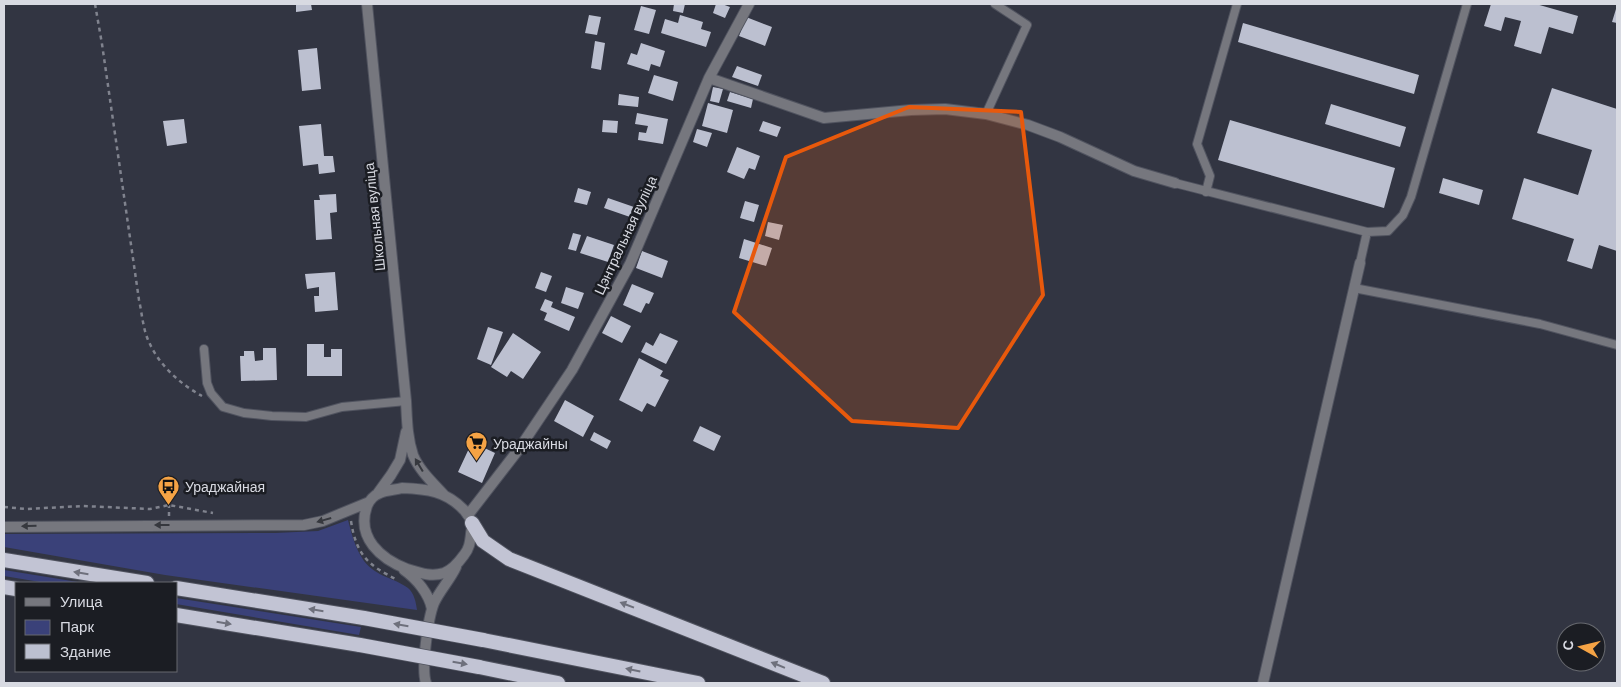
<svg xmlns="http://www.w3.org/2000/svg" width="1621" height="687" font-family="Barlow,sans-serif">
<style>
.green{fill:#3a4179}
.building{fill:#bcc0d0}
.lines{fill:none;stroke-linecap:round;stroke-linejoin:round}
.service-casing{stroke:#50535f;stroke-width:10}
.minor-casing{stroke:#50535f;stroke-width:12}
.tertiary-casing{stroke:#50535f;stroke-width:12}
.trunk-casing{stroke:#50535f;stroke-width:16}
.path{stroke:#80838e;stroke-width:2.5;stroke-dasharray:4 4;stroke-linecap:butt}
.service{stroke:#76777e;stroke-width:8}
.minor{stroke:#76777e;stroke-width:10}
.tertiary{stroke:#76777e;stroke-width:10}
.trunk{stroke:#c2c4d4;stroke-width:14}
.trunk-bridge-casing{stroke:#50535f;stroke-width:16;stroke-linecap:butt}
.trunk-bridge{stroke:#c2c4d4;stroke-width:14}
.oneway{fill:#36383e}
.oneway2{fill:#6e707c}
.marked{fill:#e8590c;fill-opacity:0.2;stroke:#e8590c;stroke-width:4;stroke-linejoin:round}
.labels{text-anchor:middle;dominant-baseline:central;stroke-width:5;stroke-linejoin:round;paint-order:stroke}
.street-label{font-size:14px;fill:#d8dae2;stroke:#1b1d23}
.poi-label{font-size:14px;fill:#d8dae2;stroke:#1b1d23;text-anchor:start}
</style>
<rect width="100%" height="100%" fill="#323542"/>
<path class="green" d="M348 520C352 535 355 548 364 561 376 577 395 578 408 588 414 593 416 602 417 610L165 575 4 547V534L275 533 318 531Z
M4 570 84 583H46L4 576Z
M176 598 361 627 359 635 176 604Z"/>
<path class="building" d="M296 4H311L312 10 296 12Z
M674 4H685L683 13 673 11Z
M716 4H722L730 7 725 18 713 13Z
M1491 4H1536L1578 16 1573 34 1549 27 1541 54 1514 46 1521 21 1505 17 1501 31 1484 26Z
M641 6 656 10 649 34 634 30Z
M1616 9H1617V23L1612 22Z
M589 15 601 17 597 35 585 33Z
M680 15 703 22 701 29 711 32 706 47 661 33 665 19 678 23Z
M746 17 772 27 765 46 739 36Z
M1243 23 1419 75 1414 94 1238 42Z
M595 41 605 43 601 70 591 68Z
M641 43 665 51 660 67 651 64 649 71 627 64 631 53 637 55Z
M317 48 321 89 302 91 298 50Z
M737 66 762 75 758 86 732 77Z
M654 75 678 82 673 101 648 93Z
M713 87 723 89 719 103 710 101Z
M1552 88 1617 109V251L1599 245 1592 269 1567 261 1574 239 1512 219 1524 178 1578 195 1592 150 1537 133Z
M730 92 753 99 751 108 727 101Z
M619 94 639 97 638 107 618 105Z
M708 103 733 110 727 133 702 126Z
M1331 104 1406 127 1400 147 1325 124Z
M637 113 668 119 663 144 638 140 639 132 646 133 648 126 635 124Z
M184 119 187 143 167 146 163 121Z
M603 120 618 121 617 133 602 132Z
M1230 120 1395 168 1384 208 1218 160Z
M763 121 781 127 777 137 759 131Z
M321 124 324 156H333L335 172 319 174 318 164 303 166 299 126Z
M697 129 712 133 707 147 693 142Z
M737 147 760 156 755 170 749 168 744 179 727 172Z
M1443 178 1483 190 1479 205 1439 193Z
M578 188 591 192 587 205 574 202Z
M336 194 337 212 330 213 332 239 316 240 314 200H320L319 195Z
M608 198 634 207 630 217 604 208Z
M745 201 759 205 754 222 740 218Z
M768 222 783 225 779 240 765 236Z
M573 233 581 235 576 251 568 249Z
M587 236 614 245 608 262 580 253Z
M744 239 772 248 766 266 739 258Z
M642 251 668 261 662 278 636 268Z
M335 272 338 310 315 312 314 296H319V287L307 289 305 274Z
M541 272 552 276 546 292 535 288Z
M632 284 654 293 649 304 646 303 641 313 623 305Z
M566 287 584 293 578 309 561 303Z
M545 299 553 302 551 307 575 317 569 331 544 320 547 313 540 310Z
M611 316 631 326 622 343 602 333Z
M488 327 503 332 491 365 477 359Z
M513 333 541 352 523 379 511 371 507 377 491 367Z
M660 333 678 341 666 364 641 352 646 342 653 346Z
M307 344H324V357H331V349H342V376H307Z
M263 348H276L277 380 241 381 240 356H244V351H254L255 361 263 360Z
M639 358 663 371 660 376 669 380 655 407 647 403 642 412 619 400Z
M565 400 594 416 583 437 554 421Z
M700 426 721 436 714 451 693 441Z
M594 432 611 441 607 449 590 440Z
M472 442 495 453 482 483 458 472Z"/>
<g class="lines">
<defs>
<path id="service" d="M986 114 1027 25 995 4
M1175 183 1367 232 1388 231 1403 215 1411 197 1467 4
M1206 192 1210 176 1197 144 1237 4
M1360 263 1367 232
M1354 288 1540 324 1617 345
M204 349 207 383 211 393 223 407 244 413 272 416 306 417 342 407 406 401"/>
<path id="minor" d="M709 78 824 118 911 110 945 109 986 114 1028 125 1060 137 1134 171 1175 183
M468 515 519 449 572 370 630 264 709 78 749 4
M1263 683 1360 263"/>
<path id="tertiary" d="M367 4 406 401C407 419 407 437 413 455 419 470 433 483 444 495
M402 488C427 489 446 491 464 510 467 514 471 518 472 523 473 526 471 531 471 534 470 543 469 549 464 555 459 562 452 570 444 573 431 577 420 573 407 569 381 559 356 538 367 506 369 501 374 495 380 493 386 490 395 490 402 488Z
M378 493 391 475 400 460 406 432
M4 527 304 525 323 521 369 502
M404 570C417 579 429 594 432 609
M426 683C421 668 428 618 434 603 440 590 450 580 456 567"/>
<path id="trunk" d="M472 523 483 541 509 559 823 683
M4 560 147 583
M4 587 16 589
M176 588 364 618
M176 615 360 645
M483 640 698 683
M479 667 558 683"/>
</defs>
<use href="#service" class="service-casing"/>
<use href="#minor" class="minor-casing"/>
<use href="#tertiary" class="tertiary-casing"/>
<use href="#trunk" class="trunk-casing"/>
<path class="path" d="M95 4 102 44 139 300C142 313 143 330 149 342 159 365 180 384 202 396
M4 507 26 509 83 506 150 509 169 505 213 513
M169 516V505
M351 521C356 554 368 566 398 580"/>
<use href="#service" class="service"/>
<use href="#minor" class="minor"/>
<use href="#tertiary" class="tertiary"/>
<use href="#trunk" class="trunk"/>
<defs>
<path id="trunk-bridge" d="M364 618 483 640
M360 645 479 667"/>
</defs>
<use href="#trunk-bridge" class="trunk-bridge-casing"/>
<use href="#trunk-bridge" class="trunk-bridge"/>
</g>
<defs><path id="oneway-solid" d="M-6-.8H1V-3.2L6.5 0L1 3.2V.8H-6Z" transform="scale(1.25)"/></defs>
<g class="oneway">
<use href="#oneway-solid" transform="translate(419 465) rotate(-121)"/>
<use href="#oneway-solid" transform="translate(324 520) rotate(164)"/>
<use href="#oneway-solid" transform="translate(162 525) rotate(180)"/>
<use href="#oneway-solid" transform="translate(29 526) rotate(179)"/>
</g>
<g class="oneway2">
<use href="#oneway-solid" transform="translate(81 573) rotate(-171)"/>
<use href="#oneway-solid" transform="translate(627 605) rotate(-159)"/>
<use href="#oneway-solid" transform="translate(316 610) rotate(-171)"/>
<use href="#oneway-solid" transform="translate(224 623) rotate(9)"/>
<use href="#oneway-solid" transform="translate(401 625) rotate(-170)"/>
<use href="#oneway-solid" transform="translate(460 663) rotate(10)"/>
<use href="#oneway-solid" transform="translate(778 665) rotate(-158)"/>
<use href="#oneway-solid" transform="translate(633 670) rotate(-168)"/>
</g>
<path class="marked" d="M909 107 1021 112 1043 295 958 428 852 421 734 312 786 157Z"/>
<defs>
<symbol id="supermarket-pin" viewBox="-11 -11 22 30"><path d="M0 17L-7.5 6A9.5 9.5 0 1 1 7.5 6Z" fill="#f5a345" stroke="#1b1d23"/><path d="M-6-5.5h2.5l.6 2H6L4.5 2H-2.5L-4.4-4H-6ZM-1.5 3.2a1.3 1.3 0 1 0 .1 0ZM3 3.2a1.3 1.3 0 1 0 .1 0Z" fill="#111"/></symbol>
<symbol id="bus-pin" viewBox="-11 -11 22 30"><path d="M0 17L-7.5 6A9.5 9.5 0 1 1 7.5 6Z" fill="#f5a345" stroke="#1b1d23"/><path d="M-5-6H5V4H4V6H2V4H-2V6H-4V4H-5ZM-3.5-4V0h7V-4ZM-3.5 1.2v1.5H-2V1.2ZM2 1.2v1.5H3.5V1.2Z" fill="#111"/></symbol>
</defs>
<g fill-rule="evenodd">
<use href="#supermarket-pin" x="464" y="430" width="25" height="34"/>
<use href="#bus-pin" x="156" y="474" width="25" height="34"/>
</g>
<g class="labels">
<g class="street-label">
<text transform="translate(374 217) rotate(-96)">Школьная вуліца</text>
<text transform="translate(625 235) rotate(-65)">Цэнтральная вуліца</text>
</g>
<g class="poi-label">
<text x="493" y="443">Ураджайны</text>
<text x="185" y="486">Ураджайная</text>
</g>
</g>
<rect width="1621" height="687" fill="none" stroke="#d8dae2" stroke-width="10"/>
<rect x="15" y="582" width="162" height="90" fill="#1b1d23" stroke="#67696f"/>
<rect x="25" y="598" width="25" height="8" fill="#76777e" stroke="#67696f"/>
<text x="60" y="607" font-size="15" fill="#d8dae2">Улица</text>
<rect x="25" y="620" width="25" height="15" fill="#3a4179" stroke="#67696f"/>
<text x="60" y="632" font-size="15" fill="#d8dae2">Парк</text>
<rect x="25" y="644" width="25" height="15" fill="#bcc0d0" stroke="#67696f"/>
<text x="60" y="657" font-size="15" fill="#d8dae2">Здание</text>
<g transform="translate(1581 647) rotate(278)"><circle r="24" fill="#1b1d23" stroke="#67696f"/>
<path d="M0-4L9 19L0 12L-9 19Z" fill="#f5a345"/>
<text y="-8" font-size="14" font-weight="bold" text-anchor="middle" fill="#d8dae2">С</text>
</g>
</svg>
